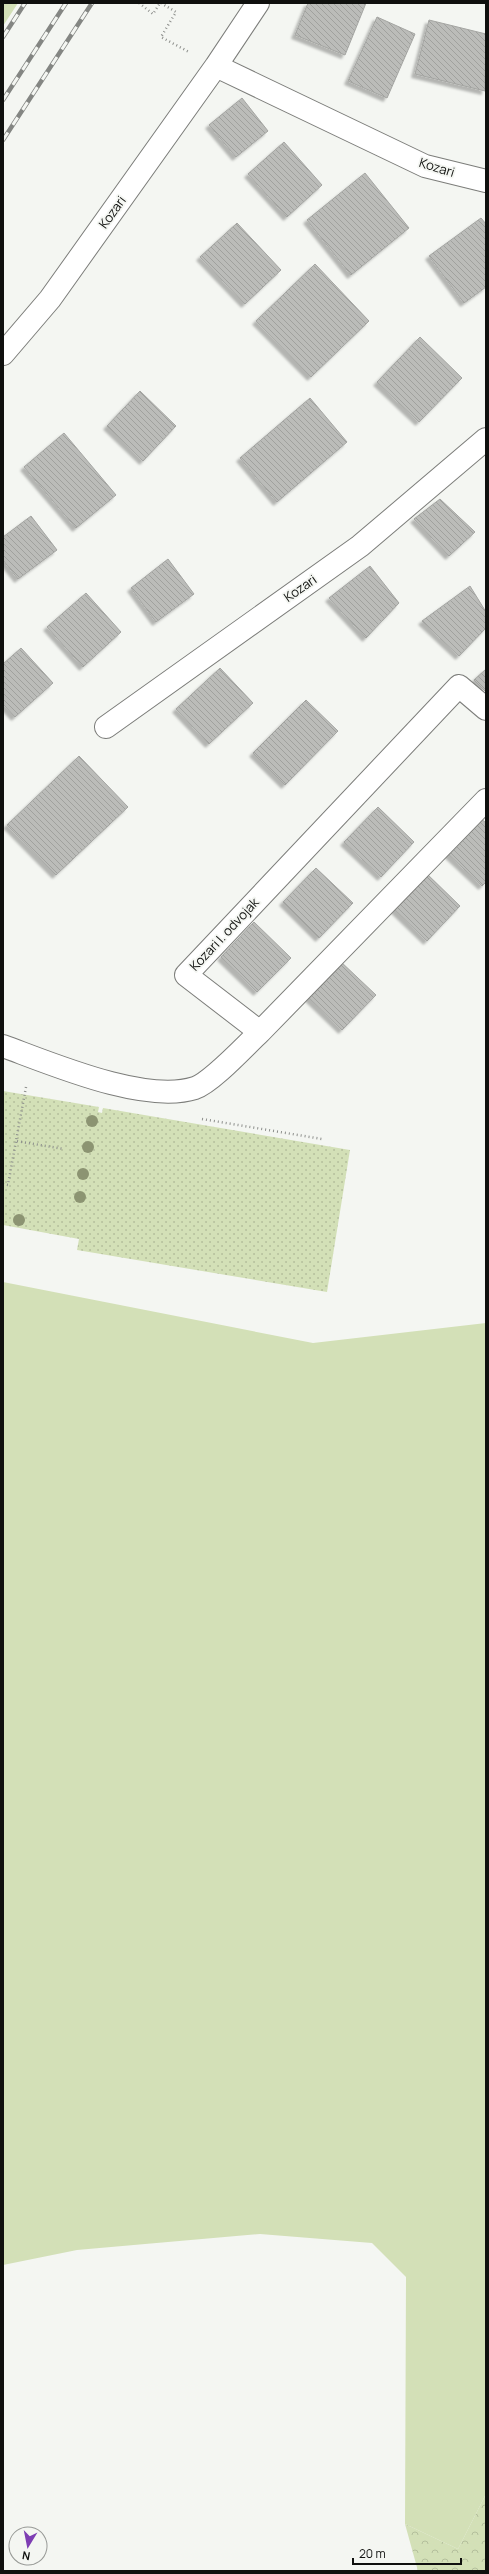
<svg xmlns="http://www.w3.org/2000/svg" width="489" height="2574" font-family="Manrope,sans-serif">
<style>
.grass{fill:#d3e0b7}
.forest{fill:url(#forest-crowns)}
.park{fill:url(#park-dots)}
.building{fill:url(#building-back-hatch);stroke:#a4a5a2;filter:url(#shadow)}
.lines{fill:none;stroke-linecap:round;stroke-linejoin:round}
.minor-casing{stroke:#7c7d7a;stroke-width:24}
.path{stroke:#8d8f8c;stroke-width:2.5;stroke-dasharray:1 3;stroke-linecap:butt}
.minor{stroke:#fff;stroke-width:22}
.rail-casing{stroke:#848683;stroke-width:4.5}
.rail{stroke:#f4f6f2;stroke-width:3;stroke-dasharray:9;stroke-linecap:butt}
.tree{fill:#8c9472}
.labels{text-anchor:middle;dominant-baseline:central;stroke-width:3.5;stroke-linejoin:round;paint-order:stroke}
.street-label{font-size:13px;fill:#0f100e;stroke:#f4f6f2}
</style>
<defs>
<pattern id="forest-crowns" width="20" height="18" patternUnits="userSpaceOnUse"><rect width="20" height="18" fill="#d3e0b7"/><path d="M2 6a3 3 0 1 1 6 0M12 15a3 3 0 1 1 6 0" fill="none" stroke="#b4bf9c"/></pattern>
<pattern id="park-dots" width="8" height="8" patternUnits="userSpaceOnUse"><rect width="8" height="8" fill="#d3e0b7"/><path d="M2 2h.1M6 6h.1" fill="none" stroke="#b4bf9c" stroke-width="1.8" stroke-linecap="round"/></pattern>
<pattern id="building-back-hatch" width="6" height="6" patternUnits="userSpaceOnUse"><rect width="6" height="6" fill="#bbbcb9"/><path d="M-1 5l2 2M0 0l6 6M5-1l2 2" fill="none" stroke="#a0a19e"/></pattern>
<filter id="shadow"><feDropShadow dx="-3.5" dy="3.5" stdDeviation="1" flood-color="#0004"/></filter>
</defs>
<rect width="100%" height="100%" fill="#f4f6f2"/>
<path class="grass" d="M3 3H18L3 26Z
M3 1282 313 1343 486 1323V2494L458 2549 405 2524 406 2277 372 2243 260 2234 77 2250 3 2265Z"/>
<path class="forest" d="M486 2494V2571H418L405 2524 458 2549Z"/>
<path class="park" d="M3 1091 99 1107 98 1112 102 1113 103 1108 350 1150 327 1292 77 1250 79 1239 3 1225Z"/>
<path class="building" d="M308 3H366L345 55 295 35Z
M377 17 415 34 387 98 348 81Z
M429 20 486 34 485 91 415 74Z
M242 98 268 131 236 157 209 125Z
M284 142 322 185 287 217 248 174Z
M365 173 409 228 351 275 307 220Z
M481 218 486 224V287L464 303 429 256Z
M237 223 281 270 245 304 200 257Z
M315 264 369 321 311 377 256 321Z
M420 337 462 378 419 422 377 382Z
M140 391 176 426 143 461 107 426Z
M310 398 347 442 277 502 240 458Z
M64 433 116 495 76 528 24 467Z
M440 499 475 532 449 556 414 519Z
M31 516 57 550 18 579 3 560V537Z
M168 559 194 594 156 622 131 588Z
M370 566 399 603 366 638 329 598Z
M470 586 486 612V628L459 656 422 621Z
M86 593 121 632 83 667 47 627Z
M21 648 53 683 15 717 3 704V664Z
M220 668 253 703 209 744 176 709Z
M486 669V692L474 680Z
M306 700 338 731 285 785 253 753Z
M79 756 128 807 56 875 7 825Z
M378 807 414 842 381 877 344 842Z
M479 817 486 823V882L482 886 446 852Z
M316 868 353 903 319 938 283 902Z
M424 871 460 906 427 941 390 905Z
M254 922 291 958 257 992 221 957Z
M339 960 376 995 342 1030 306 995Z"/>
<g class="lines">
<defs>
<path id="minor" d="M216 66 425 166 486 181
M3 354 50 299 216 66 258 3
M486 709 459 686 186 975 260 1032 486 800
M106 727 360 546 486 439
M3 1046C52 1064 145 1104 195 1088 212 1082 245 1046 260 1032"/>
</defs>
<use href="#minor" class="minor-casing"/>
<path class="path" d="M139 3 153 14 160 3
M161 3 176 12 161 37 189 52
M26 1087 16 1141 64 1149
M202 1119 322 1139
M3 1184 8 1185 16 1141"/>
<use href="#minor" class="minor"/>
<defs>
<path id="rail" d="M3 37 25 3
M3 100 66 3
M3 140 92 3"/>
</defs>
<use href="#rail" class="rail-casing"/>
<use href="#rail" class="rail"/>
</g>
<g class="tree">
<circle cx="92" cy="1121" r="6"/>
<circle cx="88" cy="1147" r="6"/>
<circle cx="83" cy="1174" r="6"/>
<circle cx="80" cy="1197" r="6"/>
<circle cx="19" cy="1220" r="6"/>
</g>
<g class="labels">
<g class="street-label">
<text transform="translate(437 167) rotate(17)">Kozari</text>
<text transform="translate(112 212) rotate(-54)">Kozari</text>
<text transform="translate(300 588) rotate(-35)">Kozari</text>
<text transform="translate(224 934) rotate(-47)">Kozari I. odvojak</text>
</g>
</g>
<rect width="489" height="2574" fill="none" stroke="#0f100e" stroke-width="8"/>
<g transform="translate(28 2546) rotate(190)"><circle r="19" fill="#f4f6f2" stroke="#989a97"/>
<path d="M0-3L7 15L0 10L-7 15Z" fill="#7e3eb3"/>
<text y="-6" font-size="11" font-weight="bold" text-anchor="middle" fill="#0f100e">N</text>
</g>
<path d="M353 2558v6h108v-6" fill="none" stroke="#0f100e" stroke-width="2"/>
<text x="359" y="2558" font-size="12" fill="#0f100e" stroke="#f4f6f2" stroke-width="3" paint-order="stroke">20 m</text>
</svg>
